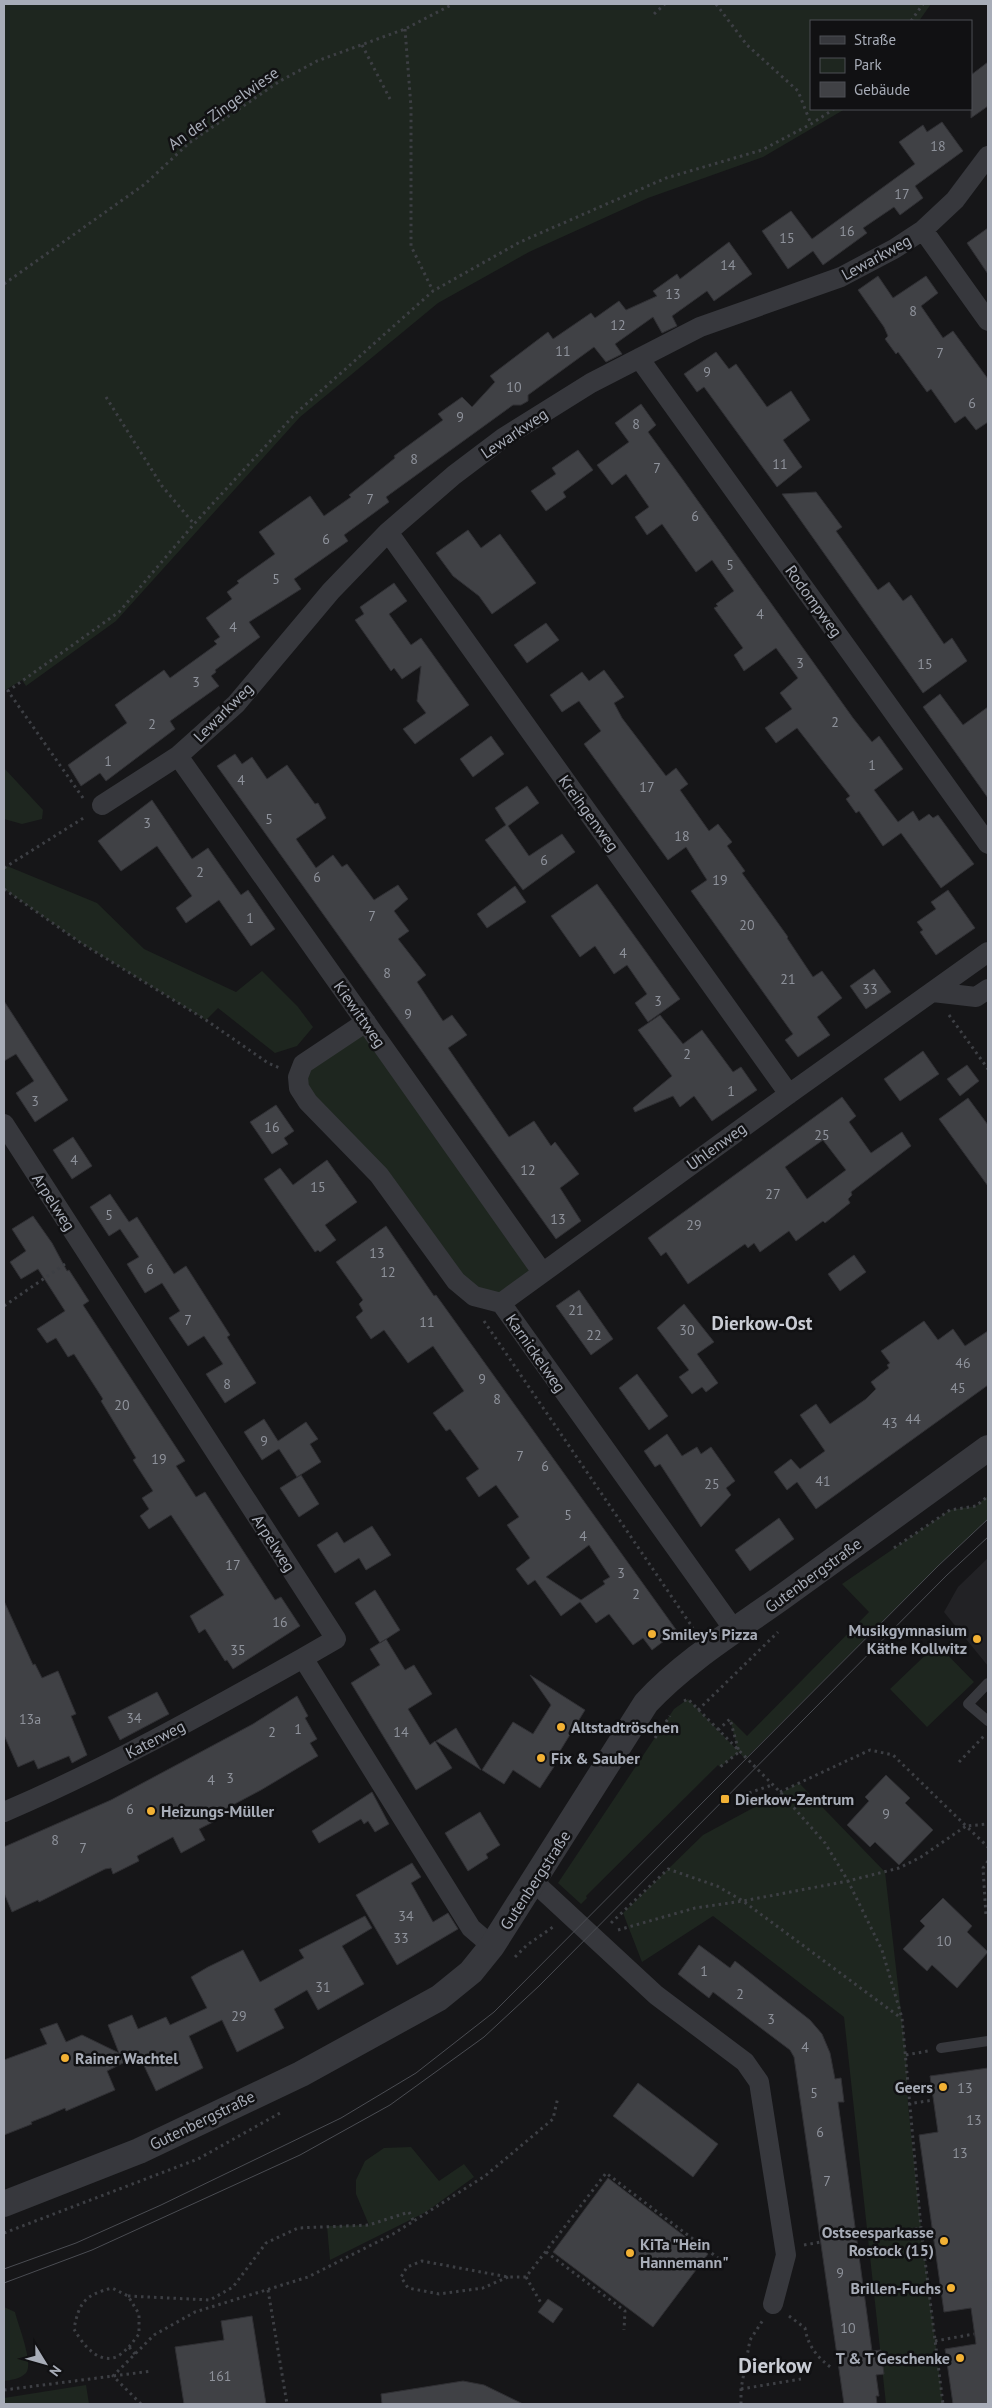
<svg xmlns="http://www.w3.org/2000/svg" width="992" height="2408" font-family="'PT Sans',sans-serif">
<style>
.built{fill:#222225}
.green{fill:#1e261f}
.building{fill:#404145;stroke:#303034;fill-rule:evenodd}
.lines{fill:none;stroke-linecap:round;stroke-linejoin:round}
.path{stroke:#3d3f44;stroke-width:3;stroke-dasharray:2.5 4;stroke-linecap:butt}
.service{stroke:#37383d;stroke-width:10}
.minor{stroke:#37383d;stroke-width:20}
.tertiary{stroke:#37383d;stroke-width:26}
.tram{stroke:#4a4c52;stroke-width:1}
.poi-dot{fill:#f2b134;stroke:#111113;stroke-width:2}
.labels{text-anchor:middle;dominant-baseline:central;stroke-width:5;stroke-linejoin:round;paint-order:stroke}
.number-label{font-size:14px;fill:#8e929b}
.street-label{font-size:16px;fill:#a8adb8;stroke:#111113}
.poi-label{font-size:16px;font-weight:bold;fill:#a8adb8;stroke:#111113;text-anchor:start}
.quarter-label{font-size:19px;font-weight:bold;fill:#c9ccd4;stroke:#111113}
.district-label{font-size:21px;font-weight:bold;fill:#c9ccd4;stroke:#111113}
</style>
<rect width="100%" height="100%" fill="#161618"/>
<path class="built" d="M988 1558V1666L944 1612 958 1587Z"/>
<path class="green" d="M4 4H931L919 21H811V109H845L763 157 648 198 529 252 438 303 300 417 116 621 26 686 22 680 4 691Z
M4 768 43 810 42 819 22 824 4 819Z
M7 866 97 903 144 949 236 992 262 971 298 1007 313 1027 297 1046 275 1053 218 1008 206 1020 81 943 4 889V868Z
M366 1022 542 1272 501 1303 474 1296 308 1102 303 1064Z
M988 1496V1519L938 1566 745 1759 739 1752 720 1767 718 1765 586 1896 587 1898 581 1904 558 1883 674 1709 688 1699 738 1751 730 1719 747 1736 869 1612 842 1584 950 1510 976 1506Z
M937 1644 974 1682 927 1727 890 1689Z
M799 1783 885 1872 906 2055 908 2104 921 2228 943 2404H886L844 2017 713 1916 642 1962 623 1913 703 1835Z
M411 2147 439 2181 464 2164 474 2177 426 2212 330 2260 327 2226 369 2225 356 2194V2180L365 2161 384 2148Z
M4 2307 15 2312C18 2325 34 2363 26 2373 20 2379 11 2380 4 2381Z
M86 2385 89 2404H4V2398Z"/>
<path class="building" d="M988 62V106L971 118V75Z
M942 122 963 151 915 186 923 198 900 215 894 207 863 228 867 233 823 265 813 251 788 269 762 231 791 211 812 239 915 164 899 142 923 125 927 132Z
M988 228V274L967 243Z
M729 242 752 274 714 301 707 291 672 316 677 326 662 333 653 317 615 344 622 354 606 362 594 347 528 395V401L521 405H513L386 497 389 502 344 535 348 541 294 579 301 589 249 622 260 637 215 670 216 672 211 676 219 686 170 721 175 729 106 781 100 773 81 786 68 765 127 723 115 705 164 670 170 678 217 644 214 641 220 637 206 618 232 599 227 592 239 583 237 581 275 554 259 532 310 496 324 516 351 497 349 495 395 458 394 456 443 420 438 414 462 397 472 407 495 382 490 376 548 332 553 339 591 313 595 318 619 301 626 310 657 296 653 291 677 274 680 279Z
M878 276 893 298 926 276 938 293 921 306 943 338 953 331 988 379V422L976 430 965 416 955 423 931 389 927 392 898 352 896 354 885 339 888 336 884 327 858 290Z
M716 352 729 369 736 364 767 407 791 391 810 420 783 440 802 467 777 487 704 387 697 392 684 374Z
M641 404 656 425 648 432 683 480 853 718 872 742 879 736 903 769 874 790 898 822 913 811 919 821 929 814 933 818 938 815 974 864 941 888 901 833 883 846 859 811 856 813 846 799 850 796 797 728 776 743 765 728 792 709 780 693 798 678 776 648 744 671 734 655 743 648 714 608 718 606 716 604 734 591 712 560 696 572 662 524 647 535 635 517 649 507 626 474 612 485 597 465 629 442 615 423Z
M578 450 593 470 563 492 566 497 546 511 531 491 556 474 552 468Z
M816 492 842 527 836 531 878 590 889 582 903 601 911 595 944 644 952 638 967 661 923 693 782 494Z
M468 530 481 548 500 534 536 583 492 614 479 596 453 576 436 553Z
M394 583 407 601 389 614 411 645 421 638 469 705 415 744 403 729 426 713 417 701 421 666 402 679 394 668 391 671 355 620 364 614 360 607Z
M546 623 559 640 527 663 514 645Z
M604 670 624 697 614 703 622 718 666 776 676 768 688 784 680 790 709 831 718 824 732 842 727 846 745 871 742 873 788 937 787 938 813 977 822 971 842 998 817 1017 830 1035 798 1057 785 1040 793 1034 691 891 707 880 686 847 668 860 584 744 601 731 579 701 562 712 550 695 582 672 589 681Z
M940 694 963 725 988 707V798L923 707Z
M491 736 504 754 473 777 460 759Z
M235 754 242 764 252 757 267 779 287 765 315 804 318 803 326 818 296 839 316 868 333 855 342 867 347 864 374 900 398 885 408 899 394 911 409 931 398 939 426 975 417 982 443 1021 452 1015 467 1035 448 1048 509 1137 534 1121 551 1146 555 1142 579 1174 560 1188 581 1221 556 1239 217 766Z
M527 786 539 803 508 826 529 856 562 834 575 852 523 890 485 840 506 825 495 808Z
M152 800 192 859 208 848 241 895 248 890 275 929 251 946 219 900 186 923 176 908 192 896 157 846 121 871 98 841Z
M597 884 680 999 648 1022 635 1003 647 994 627 965 614 974 595 946 580 957 551 916Z
M515 886 526 902 487 928 477 914Z
M948 890 975 928 936 955 920 932 923 930 917 922 936 909 931 902Z
M874 969 891 992 866 1009 850 986Z
M4 1001 68 1100 35 1122 16 1093 34 1081 16 1054 4 1061Z
M660 1015 683 1044 702 1030 733 1072 741 1067 757 1090 712 1121 694 1096 680 1107 673 1096 635 1112 633 1108 672 1076 638 1030Z
M923 1051 939 1074 900 1101 884 1079Z
M967 1065 979 1081 960 1096 947 1079Z
M842 1097 856 1116 849 1122 871 1153 902 1132 911 1146 851 1192 852 1195 848 1199 850 1203 825 1223 823 1221 796 1241 789 1231 760 1252 754 1243 748 1248 745 1244 688 1284 666 1252 661 1256 648 1238ZM823 1140 846 1170 807 1199 785 1167Z
M968 1098 988 1125V1186L939 1119Z
M276 1105 294 1131 284 1138 288 1144 272 1154 250 1122Z
M73 1137 92 1166 72 1179 53 1150Z
M327 1160 357 1202 325 1225 336 1240 320 1252 318 1250 315 1252 264 1179 280 1168 293 1185Z
M110 1194 129 1222 137 1217 174 1274 186 1266 230 1335 227 1337 256 1383 225 1403 206 1374 223 1364 204 1336 188 1346 169 1318 180 1311 162 1283 145 1293 127 1264 139 1257 120 1229 109 1236 90 1207Z
M33 1216 52 1243 67 1271 69 1270 89 1301 83 1305 185 1461 176 1466 196 1497 205 1492 275 1600 281 1597 300 1626 233 1669 227 1660 225 1661 205 1629 199 1633 190 1616 224 1595 171 1515 149 1529 140 1516 149 1509 142 1498 153 1491 133 1460 136 1458 101 1401 103 1399 74 1354 68 1357 56 1338 47 1343 37 1329 65 1311 38 1269 21 1279 10 1262 26 1251 12 1229Z
M386 1226 434 1296 436 1295 677 1631 652 1650 643 1638 633 1645 609 1614 596 1623 580 1602 561 1616 535 1580 528 1585 516 1569 530 1558 507 1525 519 1517 496 1485 479 1497 466 1478 479 1469 450 1429 446 1431 433 1413 464 1391 433 1346 408 1363 384 1330 371 1339 356 1317 363 1311 359 1304 363 1300 336 1262ZM589 1545 610 1577 603 1581 605 1584 581 1600 546 1577Z
M854 1255 866 1272 840 1291 828 1274Z
M579 1290 613 1339 591 1355 556 1306Z
M684 1304 714 1342 697 1354 718 1383 706 1392 702 1387 692 1394 679 1377 689 1370 657 1328Z
M924 1321 938 1340 953 1329 965 1346 988 1331V1385L816 1509 797 1482 787 1490 774 1472 791 1459 800 1469 825 1451 800 1415 816 1404 830 1424 866 1399 876 1389 871 1382 889 1368 887 1365 890 1363 881 1351Z
M637 1374 668 1416 649 1430 619 1388Z
M264 1419 278 1441 306 1422 318 1439 310 1444 321 1462 297 1477 279 1449 262 1460 244 1432Z
M667 1434 682 1456 697 1447 701 1454 711 1447 735 1481 726 1488 731 1495 701 1527 660 1464 655 1467 644 1451Z
M301 1475 319 1504 299 1517 280 1488Z
M779 1518 794 1539 750 1571 735 1550Z
M372 1526 391 1555 366 1570 359 1558 335 1573 317 1545 337 1532 344 1543Z
M375 1590 400 1630 380 1643 355 1603Z
M4 1601 33 1665 35 1664 42 1678 58 1671 76 1714 71 1716 87 1755 72 1763 69 1756 38 1769 34 1760 18 1767 4 1735Z
M386 1639 405 1670 414 1665 432 1694 408 1709 430 1745 435 1741 452 1768 416 1790 351 1683 380 1665 370 1649Z
M530 1675 585 1710 560 1751 563 1753 540 1788 513 1770 504 1784 482 1770 513 1722 533 1734 551 1705Z
M157 1692 169 1714 120 1740 108 1717Z
M297 1696 308 1716 305 1718 317 1739 310 1743 318 1756 261 1790 212 1816 215 1821 199 1829 205 1840 181 1853 173 1837 137 1856 139 1861 113 1874 111 1868 105 1869 39 1902 38 1900 12 1912 4 1893V1847L111 1800 253 1724Z
M456 1728 481 1770 436 1741Z
M886 1775 910 1798 905 1803 933 1830 899 1865 875 1842 870 1847 847 1825 869 1801 865 1797Z
M372 1792 389 1824 375 1832 368 1821 364 1824 361 1819 319 1843 312 1831Z
M480 1812 500 1845 486 1854 488 1858 468 1871 445 1833Z
M412 1863 421 1877 411 1883 433 1922 448 1913 458 1929 397 1965 356 1895Z
M943 1898 972 1926 967 1932 988 1952 957 1988 932 1965 927 1971 903 1949 925 1926 920 1921Z
M365 1916 372 1928 342 1946 364 1984 318 2010 307 1990 274 2009 284 2028 237 2052 222 2020 189 2036 203 2068 156 2091 139 2055 107 2071 115 2090 66 2111 65 2108 49 2115 31 2122 32 2124 4 2135V2060L47 2044 40 2029 57 2023 66 2042 82 2035 119 2053 108 2025 132 2015 138 2029 166 2017 170 2025 207 2008 191 1977 208 1967 243 1950 260 1982 304 1958 299 1950Z
M699 1945 730 1968 735 1961 810 2020 822 2034 830 2053 835 2079 841 2078 844 2102H838L872 2351 881 2350 884 2374 876 2375 879 2396H876L877 2404H844L794 2057 790 2050 713 1992 709 1998 678 1974Z
M988 2068V2404H953L945 2349 976 2344 971 2308 944 2312 919 2135 938 2132 930 2076Z
M638 2083 718 2144 693 2177 613 2116Z
M608 2178 708 2254 653 2327 553 2252Z
M548 2299 563 2309 553 2323 538 2312Z
M252 2316 266 2404H184L175 2347 224 2340 221 2321Z
M463 2381 484 2385 523 2404H382L381 2394Z"/>
<g class="lines">
<path class="path" d="M716 4 747 45 798 91 811 124
M654 14 665 4
M911 21 923 4
M405 29 411 107V246L433 291
M362 45 390 99
M4 284 145 184 189 143 280 81 317 61 405 29 453 4
M106 397 162 486 194 524
M83 798 8 691 119 612 194 524 295 414 433 291 520 242 666 178 762 150 811 124 834 109
M4 868 85 817
M4 889 81 943 206 1020 268 1063 280 1068
M949 1015 988 1069
M4 1306 68 1262
M484 1321 693 1628
M894 1548 950 1510 976 1506 988 1496
M684 1701 688 1699 780 1792 825 1843 848 1881 882 1950 902 2018 921 2228 943 2404
M698 1710 778 1632
M718 1730 730 1719 739 1752 720 1767
M655 1738 670 1716
M959 1762 984 1736
M780 1792 870 1750 893 1755 966 1826 988 1824
M743 1795 772 1785
M988 1861 983 1868 986 1916H988
M611 1923 668 1869 717 1886 743 1901 901 2018
M618 1930 695 1908 743 1901 848 1881 899 1868 921 1857 966 1826 988 1847
M515 1957 527 1945 553 1927
M906 2055 928 2051
M908 2104 933 2100
M4 2233 198 2159 280 2113
M857 2237 921 2228
M804 2245 821 2242
M546 2252 625 2311 624 2330
M508 2277 483 2288 439 2294 408 2288 401 2277 407 2267 422 2261 508 2277H526L606 2173 718 2258
M526 2277 541 2303
M268 2290 287 2404
M128 2296 210 2300 233 2287 266 2243 298 2228 369 2225 409 2212 414 2222
M789 2316 805 2328C808 2347 818 2358 833 2369
M935 2341 974 2334
M129 2347 139 2334V2314L128 2296 112 2288C85 2295 79 2302 74 2329 82 2343 97 2364 116 2357 121 2355 125 2350 129 2347L135 2354
M741 2389 801 2379
M4 2390 152 2371
M141 2404 113 2376 154 2335 195 2312 308 2277 393 2234 485 2176 553 2119 558 2097
M741 2404V2389L750 2340 763 2320"/>
<path class="service" d="M988 1683 968 1704 988 1721
M941 2048 988 2041"/>
<path class="minor" d="M923 230 988 321
M639 358 988 844
M388 532 789 1094
M178 756 542 1272
M102 805 178 756 236 704 331 591 388 532 454 475 503 438 591 383 700 327 841 277 894 249 923 230 955 200 988 156
M933 992 976 997 988 989
M366 1022 303 1064 298 1077 299 1088 308 1102 379 1175 456 1281 474 1296 501 1303 735 1631
M4 1124 336 1639 303 1658 471 1928 492 1946
M501 1303 789 1094 988 952
M4 1812C107 1768 205 1713 303 1658
M534 1882 656 1995 745 2062 759 2082 786 2255 773 2304"/>
<path class="tertiary" d="M4 2204 139 2151 301 2074 439 1998 471 1972 492 1946 646 1703C685 1661 736 1630 781 1598 851 1548 919 1498 988 1448"/>
<path class="tram" d="M4 2269 76 2243 161 2205 341 2118 416 2073 494 2012 938 1566 988 1519
M4 2283 92 2250 300 2155 390 2105 484 2037 539 1986 947 1575 988 1537"/>
</g>
<g class="poi-dot">
<circle cx="652" cy="1634" r="5"/>
<circle cx="977" cy="1639" r="5"/>
<circle cx="561" cy="1727" r="5"/>
<circle cx="541" cy="1758" r="5"/>
<rect x="720" y="1794" width="10" height="10" rx="2.5"/>
<circle cx="151" cy="1811" r="5"/>
<circle cx="65" cy="2058" r="5"/>
<circle cx="943" cy="2087" r="5"/>
<circle cx="944" cy="2241" r="5"/>
<circle cx="630" cy="2253" r="5"/>
<circle cx="951" cy="2288" r="5"/>
<circle cx="960" cy="2358" r="5"/>
</g>
<g class="labels">
<g class="number-label">
<text x="938" y="146">18</text>
<text x="902" y="194">17</text>
<text x="847" y="231">16</text>
<text x="787" y="238">15</text>
<text x="728" y="265">14</text>
<text x="673" y="294">13</text>
<text x="913" y="311">8</text>
<text x="618" y="325">12</text>
<text x="563" y="351">11</text>
<text x="940" y="353">7</text>
<text x="707" y="372">9</text>
<text x="514" y="387">10</text>
<text x="972" y="403">6</text>
<text x="460" y="417">9</text>
<text x="636" y="424">8</text>
<text x="414" y="459">8</text>
<text x="780" y="464">11</text>
<text x="657" y="468">7</text>
<text x="370" y="499">7</text>
<text x="695" y="516">6</text>
<text x="326" y="539">6</text>
<text x="730" y="565">5</text>
<text x="276" y="579">5</text>
<text x="760" y="614">4</text>
<text x="233" y="627">4</text>
<text x="800" y="663">3</text>
<text x="925" y="664">15</text>
<text x="196" y="682">3</text>
<text x="835" y="722">2</text>
<text x="152" y="724">2</text>
<text x="108" y="761">1</text>
<text x="872" y="765">1</text>
<text x="241" y="780">4</text>
<text x="647" y="787">17</text>
<text x="269" y="819">5</text>
<text x="147" y="823">3</text>
<text x="682" y="836">18</text>
<text x="544" y="860">6</text>
<text x="200" y="872">2</text>
<text x="317" y="877">6</text>
<text x="720" y="880">19</text>
<text x="372" y="916">7</text>
<text x="250" y="918">1</text>
<text x="747" y="925">20</text>
<text x="623" y="953">4</text>
<text x="387" y="973">8</text>
<text x="788" y="979">21</text>
<text x="870" y="989">33</text>
<text x="658" y="1001">3</text>
<text x="408" y="1014">9</text>
<text x="687" y="1054">2</text>
<text x="731" y="1091">1</text>
<text x="35" y="1101">3</text>
<text x="272" y="1127">16</text>
<text x="822" y="1135">25</text>
<text x="74" y="1160">4</text>
<text x="528" y="1170">12</text>
<text x="318" y="1187">15</text>
<text x="773" y="1194">27</text>
<text x="109" y="1215">5</text>
<text x="558" y="1219">13</text>
<text x="694" y="1225">29</text>
<text x="377" y="1253">13</text>
<text x="150" y="1269">6</text>
<text x="388" y="1272">12</text>
<text x="576" y="1310">21</text>
<text x="188" y="1320">7</text>
<text x="427" y="1322">11</text>
<text x="687" y="1330">30</text>
<text x="594" y="1335">22</text>
<text x="963" y="1363">46</text>
<text x="482" y="1379">9</text>
<text x="227" y="1384">8</text>
<text x="958" y="1388">45</text>
<text x="497" y="1399">8</text>
<text x="122" y="1405">20</text>
<text x="913" y="1419">44</text>
<text x="890" y="1423">43</text>
<text x="264" y="1441">9</text>
<text x="520" y="1456">7</text>
<text x="159" y="1459">19</text>
<text x="545" y="1466">6</text>
<text x="823" y="1481">41</text>
<text x="712" y="1484">25</text>
<text x="568" y="1515">5</text>
<text x="583" y="1536">4</text>
<text x="233" y="1565">17</text>
<text x="621" y="1573">3</text>
<text x="636" y="1594">2</text>
<text x="280" y="1622">16</text>
<text x="238" y="1650">35</text>
<text x="134" y="1718">34</text>
<text x="30" y="1719">13a</text>
<text x="298" y="1729">1</text>
<text x="272" y="1732">2</text>
<text x="401" y="1732">14</text>
<text x="230" y="1778">3</text>
<text x="211" y="1780">4</text>
<text x="130" y="1809">6</text>
<text x="886" y="1814">9</text>
<text x="55" y="1840">8</text>
<text x="83" y="1848">7</text>
<text x="406" y="1916">34</text>
<text x="401" y="1938">33</text>
<text x="944" y="1941">10</text>
<text x="704" y="1971">1</text>
<text x="323" y="1987">31</text>
<text x="740" y="1994">2</text>
<text x="239" y="2016">29</text>
<text x="771" y="2019">3</text>
<text x="805" y="2047">4</text>
<text x="965" y="2088">13</text>
<text x="814" y="2093">5</text>
<text x="974" y="2120">13</text>
<text x="820" y="2132">6</text>
<text x="960" y="2153">13</text>
<text x="827" y="2181">7</text>
<text x="840" y="2273">9</text>
<text x="848" y="2328">10</text>
<text x="220" y="2376">161</text>
</g>
<g class="street-label">
<text transform="translate(223 108) rotate(-35)">An der Zingelwiese</text>
<text transform="translate(876 257) rotate(-29)">Lewarkweg</text>
<text transform="translate(514 433) rotate(-34)">Lewarkweg</text>
<text transform="translate(814 601) rotate(54)">Rodompweg</text>
<text transform="translate(223 712) rotate(-45)">Lewarkweg</text>
<text transform="translate(589 813) rotate(54)">Kreihgenweg</text>
<text transform="translate(360 1014) rotate(55)">Kiewittweg</text>
<text transform="translate(716 1146) rotate(-36)">Uhlenweg</text>
<text transform="translate(54 1202) rotate(57)">Arpelweg</text>
<text transform="translate(536 1353) rotate(55)">Karnickelweg</text>
<text transform="translate(274 1543) rotate(57)">Arpelweg</text>
<text transform="translate(813 1575) rotate(-36)">Gutenbergstraße</text>
<text transform="translate(155 1739) rotate(-27)">Katerweg</text>
<text transform="translate(535 1880) rotate(-57)">Gutenbergstraße</text>
<text transform="translate(202 2120) rotate(-26)">Gutenbergstraße</text>
</g>
<g class="poi-label">
<text x="967" y="1630" text-anchor="end">Musikgymnasium<tspan x="967" dy="18">Käthe Kollwitz</tspan></text>
<text x="662" y="1634">Smiley's Pizza</text>
<text x="571" y="1727">Altstadtröschen</text>
<text x="551" y="1758">Fix &amp; Sauber</text>
<text x="735" y="1799">Dierkow-Zentrum</text>
<text x="161" y="1811">Heizungs-Müller</text>
<text x="75" y="2058">Rainer Wachtel</text>
<text x="933" y="2087" text-anchor="end">Geers</text>
<text x="934" y="2232" text-anchor="end">Ostseesparkasse<tspan x="934" dy="18">Rostock (15)</tspan></text>
<text x="640" y="2244">KiTa "Hein<tspan x="640" dy="18">Hannemann"</tspan></text>
<text x="941" y="2288" text-anchor="end">Brillen-Fuchs</text>
<text x="950" y="2358" text-anchor="end">T &amp; T Geschenke</text>
</g>
<g class="quarter-label">
<text x="762" y="1323">Dierkow-Ost</text>
</g>
<g class="district-label">
<text x="775" y="2365">Dierkow</text>
</g>
</g>
<rect width="992" height="2408" fill="none" stroke="#a8adb8" stroke-width="10"/>
<rect x="810" y="20" width="162" height="90" fill="#111113" stroke="#4d4f55"/>
<rect x="820" y="36" width="25" height="8" fill="#37383d" stroke="#4d4f55"/>
<text x="854" y="45" font-size="15" fill="#a8adb8">Straße</text>
<rect x="820" y="58" width="25" height="15" fill="#1e261f" stroke="#4d4f55"/>
<text x="854" y="70" font-size="15" fill="#a8adb8">Park</text>
<rect x="820" y="82" width="25" height="15" fill="#404145" stroke="#4d4f55"/>
<text x="854" y="95" font-size="15" fill="#a8adb8">Gebäude</text>
<g transform="translate(45 2363) rotate(127)" stroke="#111113" stroke-width="4" paint-order="stroke">
<path d="M0-4L9 19L0 12L-9 19Z" fill="#a8adb8"/>
<text y="-8" font-size="14" font-weight="bold" text-anchor="middle" fill="#a8adb8">N</text>
</g>
</svg>
